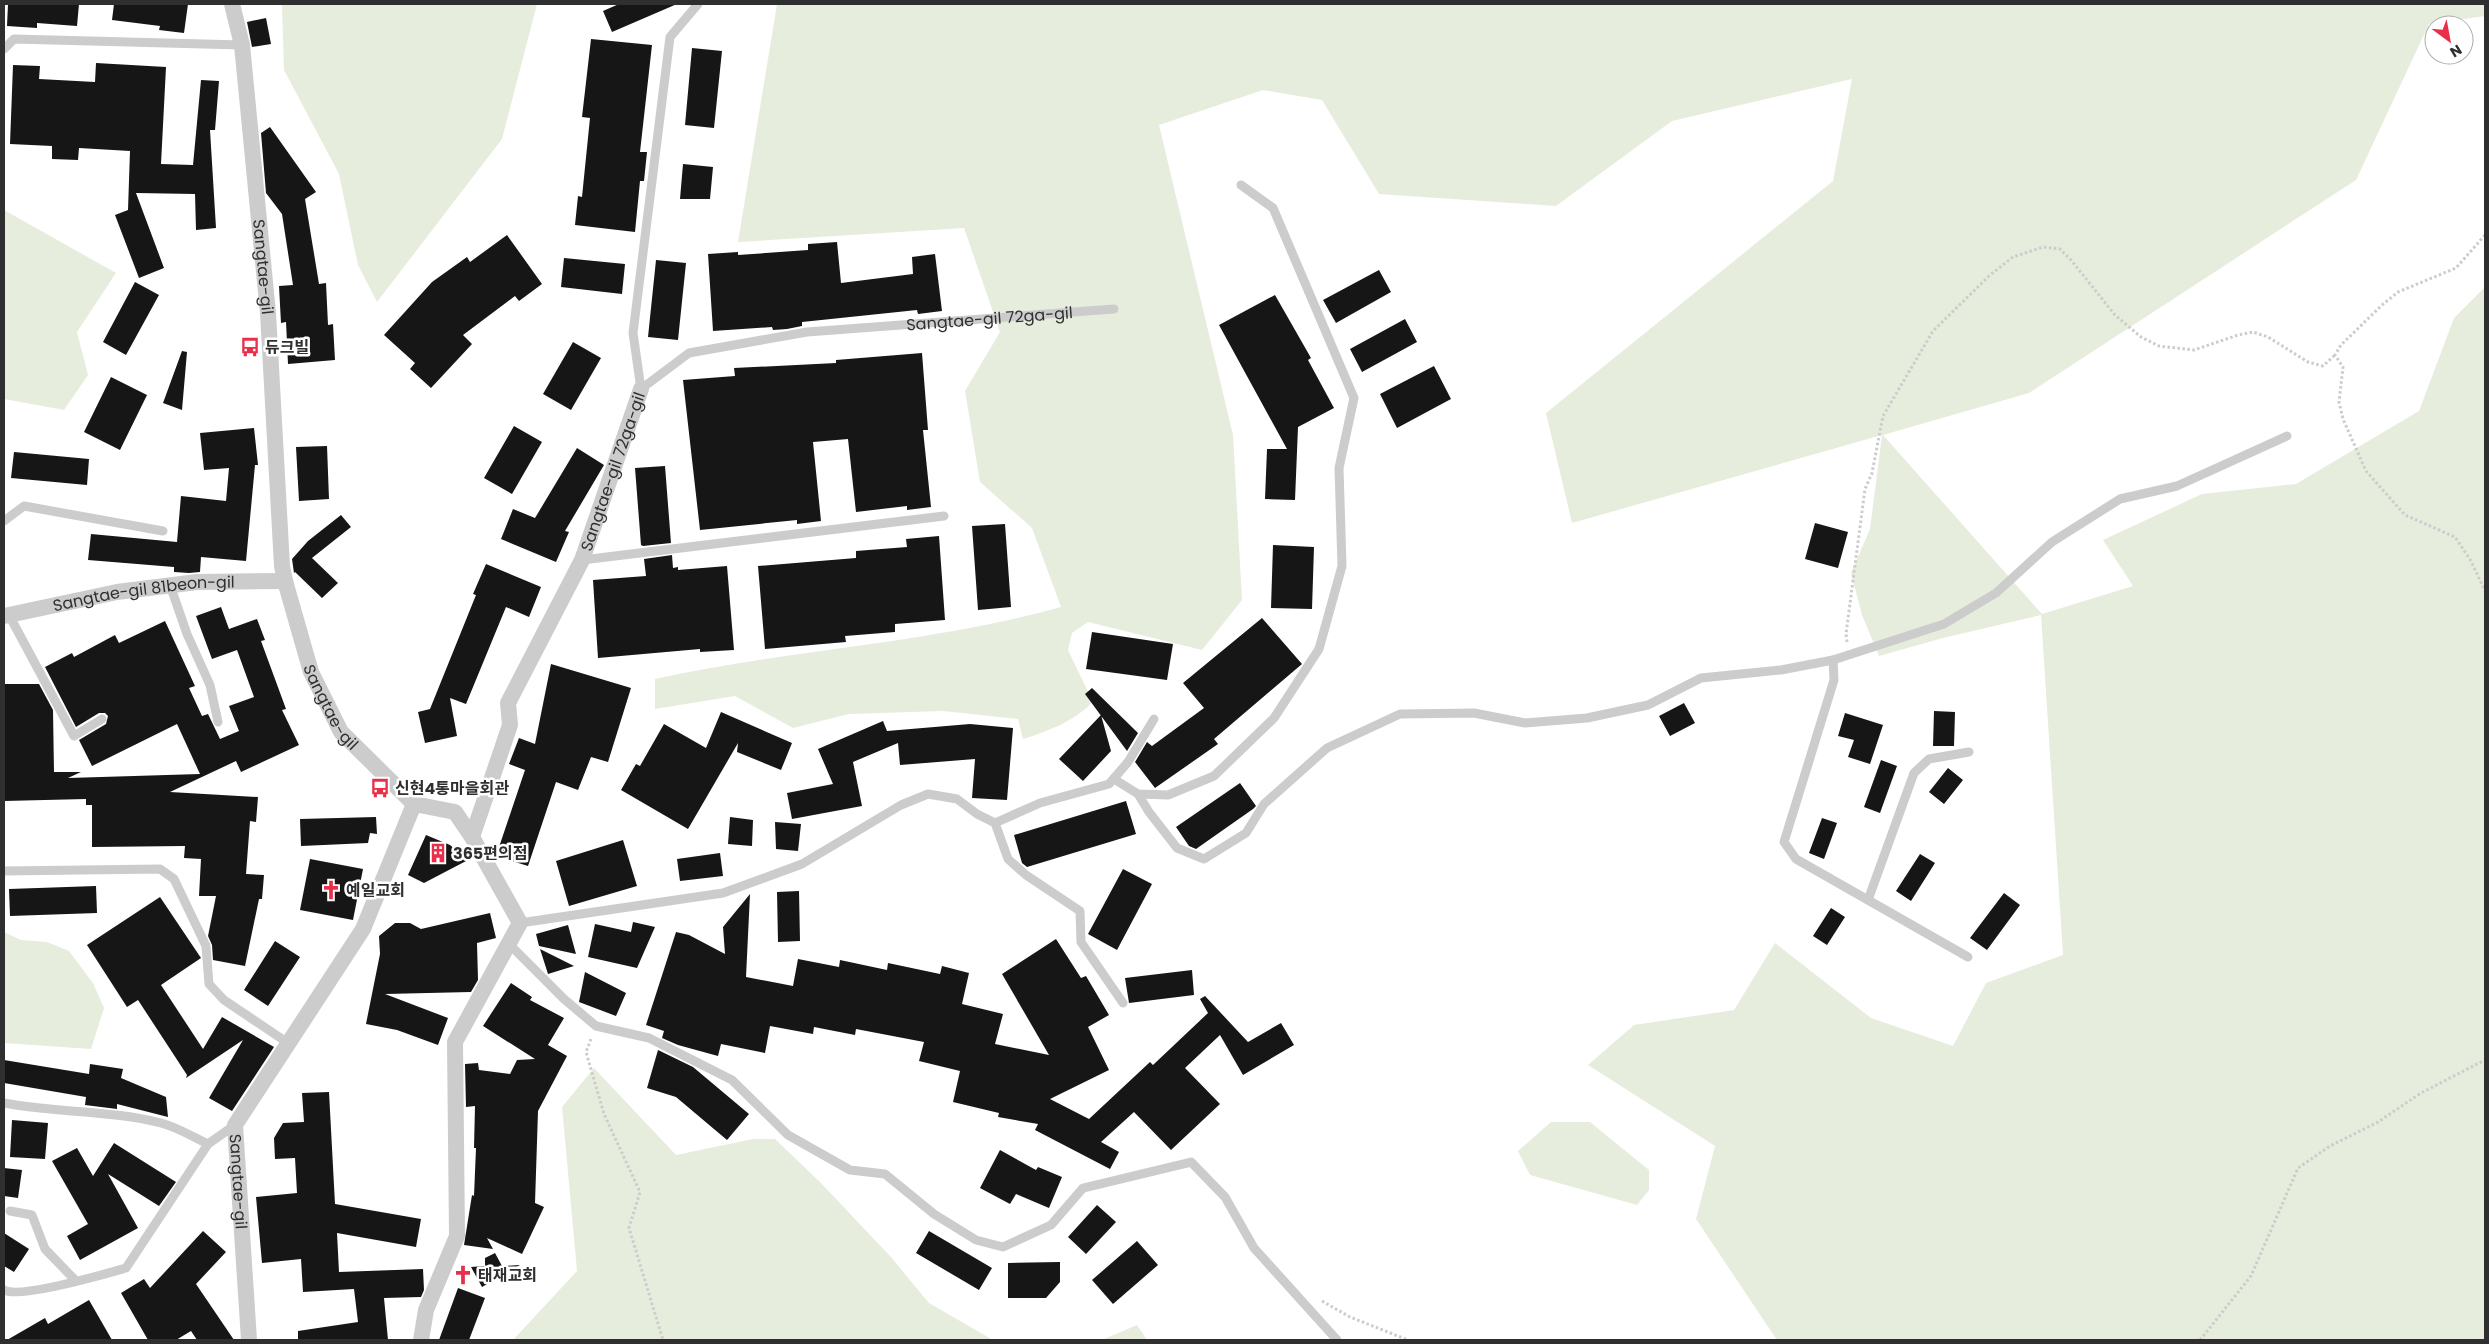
<svg xmlns="http://www.w3.org/2000/svg" width="2489" height="1344" font-family="Poppins,'Noto Sans KR',sans-serif">
<style>
.green{fill:#e7eddd}
.building{fill:#161616}
.lines{fill:none;stroke-linecap:round;stroke-linejoin:round}
.path{stroke:#ccc;stroke-width:3;stroke-dasharray:2.5 2.5;stroke-linecap:butt}
.service{stroke:#ccc;stroke-width:9}
.minor{stroke:#ccc;stroke-width:16}
.labels{text-anchor:middle;dominant-baseline:central;stroke-width:5;stroke-linejoin:round;paint-order:stroke}
.street-label{font-size:16px;fill:#2f2f2f;stroke:#fff}
.poi-label{font-size:16px;font-weight:bold;fill:#2f2f2f;stroke:#fff;text-anchor:start}
</style>
<rect width="100%" height="100%" fill="#fff"/>
<path class="green" d="M282 4H537L502 139 377 302 358 265 339 174 284 70Z
M777 4H2485V16L2429 24 2356 180 2029 393 1883 435 2042 614 2133 586 2103 540 2202 494 2296 484 2419 411 2454 318 2485 287V1340H1777L1696 1219 1715 1146 1588 1065 1634 1025 1734 1010 1775 943 1871 1018 1953 1046 1986 983 2063 955 2041 615 1943 638 1879 656 1862 615 1851 573 1870 529 1882 435 1572 523 1546 413 1833 181 1852 79 1672 121 1556 206 1379 194 1322 100 1263 90 1159 125 1233 435 1242 600 1202 650 1088 622 1072 633 1068 650 1093 702C1074 721 1049 731 1023 739L1018 719 943 711 849 714 793 728 735 696 655 709V679C790 649 928 644 1061 607L1032 528 980 482 965 391 1000 332 964 228 738 242Z
M4 210 116 273 77 332 88 375 64 410 4 399Z
M4 932 21 940 47 942 69 951 93 983 104 1008 91 1049 4 1043Z
M594 1068 676 1155 753 1139H775L820 1182 890 1256 929 1303 993 1340H513L577 1271 562 1107Z
M1551 1122H1590L1649 1170V1190L1637 1205 1530 1175 1518 1151Z
M1137 1325 1147 1340H1102Z"/>
<path class="building" d="M8 4H79L77 26 37 23V28L7 26Z
M114 4H188L184 33 159 30 160 26 112 20Z
M619 4H677L612 32 603 11Z
M266 18 271 44 252 47 247 22Z
M591 39 652 45 640 152H647L644 181H640L635 232 575 225 578 196 582 197 590 118 582 117Z
M692 48 722 51 714 128 685 125Z
M96 63 166 67 161 164 193 165 201 80 219 81 215 130H210L216 228 196 230 195 194 136 193 164 268 139 278 115 215 128 210 130 151 79 148 78 160 52 159V146L10 144 13 65 40 66 39 79 95 82Z
M270 127 316 192 305 199 319 284 326 283 328 325 333 324 335 360 288 364 286 322 281 323 279 286 293 285 282 214 266 193 261 133Z
M683 164 713 167 710 199H680Z
M507 235 542 284 519 301 515 296 463 335 472 344 431 388 410 369 415 363 384 335 432 282 467 257 470 262Z
M837 242 841 283 913 274 912 257 935 254 942 311 918 314 917 310 802 322V326L787 329 773 330 772 327 713 331 708 254 738 252V255L808 250V244Z
M564 258 625 264 622 294 561 287Z
M656 260 686 263 678 340 648 337Z
M1379 270 1391 292 1336 323 1323 300Z
M135 282 159 295 126 355 103 342Z
M1275 295 1311 358 1308 360 1334 408 1298 427 1295 500 1265 499 1267 449H1287L1219 325Z
M1405 319 1417 342 1362 372 1350 349Z
M573 342 601 358 571 410 543 394Z
M182 351 187 352 182 410 163 403Z
M922 353 928 430H923L931 507 907 510V506L856 512 848 439 813 442 821 521 797 524V520L700 530 683 380 735 376 734 368 836 363V360Z
M1434 366 1451 399 1397 428 1380 394Z
M111 377 147 395 120 450 84 432Z
M514 426 542 442 512 494 484 478Z
M254 428 258 465H255L246 561 201 557 200 572 189 573 174 572V567L88 560 91 534 177 542 181 496 226 501 229 468 204 470 200 433Z
M327 446 329 499 299 501 296 447Z
M577 448 604 465 565 531 569 532 556 562 501 539 513 509 535 518Z
M14 452 89 459 87 485 11 478Z
M665 466 671 543 643 546 641 545 635 468Z
M341 515 351 527 312 558 338 583 322 598 295 572 294 573 292 559 308 541Z
M1815 523 1848 532 1838 568 1805 559Z
M1005 524 1011 607 978 610 972 526Z
M939 536 945 620 895 624V632L845 636 846 642 765 649 758 566 856 558V551L907 547 906 539Z
M1273 545 1314 547 1312 609 1271 608Z
M672 555 673 568 678 567V570L727 566 734 650 700 652V649L598 658 593 580 646 576 644 559Z
M486 564 541 587 529 617 506 607 466 704 450 698 457 736 425 743 418 712 430 709 476 595 473 594Z
M221 607 229 629 257 619 265 640 261 641 286 709 282 710 299 745 241 772 236 761 170 792 258 797 256 822 250 821 246 874 264 875 262 899H259L245 966 213 960 212 945 208 936 216 896H199L201 859 184 858 185 846 92 847V805H86V799L4 801V684H39L53 710 54 772H81L68 778 200 774 177 724 92 766 79 740 106 724 108 716 105 713H99L76 727 45 667 72 653 74 657 115 635 119 643 165 621 195 686 189 688 202 716 208 714 220 739 239 731 229 706 254 697 237 650 212 659 196 616Z
M1262 618 1302 664 1214 739 1218 744 1155 788 1135 762 1147 742 1152 746 1204 708 1183 683Z
M1092 632 1173 644 1167 680 1086 669Z
M551 664 631 688 608 762 591 757 578 790 556 782 528 866 496 856 525 770 509 764 519 738 535 744Z
M1092 688 1138 733 1127 751 1085 694Z
M1684 703 1695 723 1670 736 1659 716Z
M1934 711 1955 712 1954 746H1933Z
M721 712 792 743 781 770 737 752 738 743 688 829 621 790 636 764 640 766 664 724 706 748Z
M1845 713 1883 725 1870 764 1848 757 1854 740 1838 736Z
M1101 715 1111 751 1083 781 1059 759Z
M883 721 887 731 970 724 1013 728 1007 800 972 798 975 759 900 765 898 743 853 762 862 806 792 819 787 793 833 784 818 749Z
M1881 760 1897 766 1880 813 1864 807Z
M1948 768 1963 780 1944 804 1929 792Z
M1240 783 1256 806 1253 809 1196 849 1189 846 1176 827Z
M1126 801 1136 834 1027 867 1022 863 1014 835Z
M376 817 377 834 370 833 368 843 301 846 300 819Z
M730 817 753 820 752 846 728 844Z
M1822 818 1837 823 1824 859 1809 853Z
M775 822 801 824 798 851 776 849Z
M426 835 450 845 468 860 424 883 408 875Z
M623 840 637 886 569 906 556 861Z
M720 853 723 876 680 881 677 859Z
M1920 854 1935 863 1911 901 1896 891Z
M310 859 363 869 353 920 300 910Z
M1123 869 1152 884 1117 950 1088 934Z
M96 886 97 913 10 916 9 889Z
M799 891 800 941 778 942 777 892Z
M2004 893 2020 905 1987 950 1970 938Z
M750 894 746 977 793 986 798 959 839 967 840 960 887 970 888 963 940 974 942 966 969 973 962 1004 1003 1014 995 1044 1049 1055 1002 974 1056 939 1081 978 1086 976 1109 1015 1088 1027 1109 1070 1050 1099 1089 1119 1150 1062 1153 1065 1208 1013 1200 999 1205 996 1248 1042 1281 1023 1294 1045 1243 1075 1220 1035 1185 1068 1220 1104 1171 1150 1134 1112 1101 1142 1119 1152 1110 1169 1035 1130 1038 1124 998 1117 999 1113 953 1102 960 1071 919 1061 924 1042 856 1029 855 1035 814 1027 813 1034 770 1026 765 1053 721 1044 718 1056 678 1045 662 1038 664 1031 646 1025 676 932 689 935 725 954 723 927Z
M160 897 201 958 161 985 203 1049 222 1017 274 1047 232 1111 209 1098 243 1040 186 1078 187 1075 138 1000 127 1007 87 945Z
M1831 908 1845 917 1827 945 1813 936Z
M490 913 496 938 477 943 478 980 471 992 385 994 448 1018 438 1045 397 1030 366 1024 380 954 379 936 395 923H410L421 929Z
M633 922 655 927 637 968 588 957 595 924 631 932Z
M568 925 576 954 539 946 536 934Z
M275 941 300 957 268 1006 244 990Z
M540 949 574 966 548 974Z
M1192 970 1194 995 1129 1003 1125 978Z
M585 972 626 993 616 1016 579 1002Z
M511 983 532 997 530 1000 564 1018 548 1045 567 1056 538 1111 535 1203 544 1207 522 1254 487 1238 493 1249 464 1245 472 1195 474 1196 476 1148H474L475 1106 466 1107 465 1064 478 1063 479 1070 510 1074 517 1060 535 1059 483 1026Z
M658 1050 693 1067 749 1114 727 1140 676 1097 647 1088Z
M4 1060 89 1074 90 1064 123 1069 121 1078 166 1097 168 1117 117 1104V1109L85 1105 86 1097 4 1083Z
M329 1092 335 1204 421 1219 416 1247 337 1233 339 1272 423 1269 424 1290 421 1297 384 1298 388 1340H298V1331L358 1322 354 1289 303 1292 301 1259 262 1263 256 1197 297 1193 295 1158 275 1159 274 1138 283 1123 304 1122 302 1093Z
M12 1120 48 1123 45 1159 10 1157Z
M114 1143 176 1182 159 1206 108 1174 138 1228 80 1260 67 1236 88 1224 52 1161 77 1148 93 1176Z
M1000 1150 1036 1170 1038 1167 1062 1177 1049 1208 1016 1194 1010 1204 980 1188Z
M4 1168 22 1170 18 1198 4 1196Z
M1097 1205 1116 1222 1086 1254 1068 1237Z
M203 1231 226 1252 196 1284 234 1340H197L191 1331 176 1340H148L121 1293 144 1279 150 1288Z
M929 1231 992 1268 979 1290 916 1253Z
M4 1233 29 1249 14 1272 4 1266Z
M1137 1241 1158 1265 1113 1304 1092 1280Z
M495 1253 502 1266 520 1265 482 1287 471 1267 485 1266V1258Z
M1060 1262V1282L1046 1298H1008V1263Z
M458 1288 485 1298 469 1340H439Z
M89 1300 112 1340H7L45 1318 48 1324Z"/>
<g class="lines">
<path class="path" d="M2485 235 2456 268 2398 292 2382 305 2341 345 2335 355 2343 367 2339 402 2343 419 2366 471 2405 515 2455 537 2471 561 2485 591
M1847 642 1846 634 1865 489 1872 473 1883 416 1933 331 1990 275 2013 257 2043 247 2060 249 2071 260 2115 315 2141 337 2159 346 2194 350 2238 335 2253 332 2268 337 2308 362 2323 366 2335 355
M591 1039 586 1052 604 1114 640 1192 629 1228 663 1340
M1322 1301 1350 1317 1408 1340
M2200 1340 2251 1276 2298 1168 2330 1146 2378 1122 2421 1093 2485 1060"/>
<g class="service">
<path id="s1" d="M698 4 670 37 633 333 641 389 689 353 807 332 1114 309"/>
<path d="M4 49 14 39 242 45"/>
<path d="M4 521 24 506 163 531"/>
<path d="M582 560 944 516"/>
<path d="M170 585 187 634 210 685 218 722"/>
<path d="M9 615 74 736 102 719"/>
<path d="M1833 660 1834 680 1784 842 1796 859 1968 957"/>
<path d="M1114 779 1138 794 1168 795 1214 776 1274 718 1319 649 1342 566 1339 468 1354 398 1273 208 1241 185"/>
<path d="M1138 794 1149 812 1177 848 1204 859 1246 833 1264 804 1327 748 1400 714 1474 713 1525 723 1587 718 1648 705 1701 678 1781 670 1833 660 1944 624 1996 593 2052 542 2120 499 2177 486 2287 436"/>
<path d="M995 823 1040 803 1109 784 1128 762 1154 719"/>
<path d="M4 871 160 869 174 879 206 946 209 984 224 1000 288 1043"/>
<path d="M1868 900 1914 773 1929 759 1969 752"/>
<path d="M520 923 723 893 802 864 901 805 928 794 957 799 977 814 995 823 1008 859 1026 875 1080 911 1081 942 1123 1003"/>
<path d="M509 944 564 999 596 1026 649 1038 732 1080 788 1135 850 1170 885 1174 934 1214 976 1240 1003 1247 1051 1225 1083 1188 1191 1162 1225 1197 1254 1248 1337 1340"/>
<path d="M4 1103C56 1113 110 1110 161 1123 177 1127 193 1137 208 1144"/>
<path d="M10 1211 32 1215 45 1249 76 1281"/>
<path d="M4 1290C20 1299 105 1274 126 1268L208 1144 235 1125"/>
</g>
<g class="minor">
<path id="s2" d="M232 4 242 45 268 313 282 566 285 581 311 672 341 732 414 804 363 929 235 1125 249 1340"/>
<path id="s3" d="M4 616 117 592 197 582 285 581"/>
<path d="M414 804 455 812 472 837 520 923 455 1042 457 1236 426 1310 421 1340"/>
<path id="s4" d="M472 837 510 725 508 703 582 560 641 389"/>
</g>
</g>
<defs>
<symbol id="bus-bare" viewBox="-9 -9 18 18"><path d="M-5-6H5V4H4V6H2V4H-2V6H-4V4H-5ZM-3.5-4V0h7V-4ZM-3.5 1.2v1.5H-2V1.2ZM2 1.2v1.5H3.5V1.2Z" fill="#e92f4a" stroke="#fff" stroke-width="2.5" paint-order="stroke"/></symbol>
<symbol id="building-bare" viewBox="-9 -9 18 18"><path d="M-4-6H4V6H1V3H-1V6H-4ZM-2.5-4.3h1.7v1.8h-1.7ZM.8-4.3h1.7v1.8H.8ZM-2.5-1h1.7V.8h-1.7ZM.8-1h1.7V.8H.8Z" fill="#e92f4a" stroke="#fff" stroke-width="2.5" paint-order="stroke"/></symbol>
<symbol id="church-bare" viewBox="-9 -9 18 18"><path d="M-1.2-6h2.4v3.5h3.3v2.4h-3.3V6h-2.4V-.1h-3.3v-2.4h3.3Z" fill="#e92f4a" stroke="#fff" stroke-width="2.5" paint-order="stroke"/></symbol>
</defs>
<g fill-rule="evenodd">
<use href="#bus-bare" x="236" y="333" width="28" height="28"/>
<use href="#bus-bare" x="366" y="774" width="28" height="28"/>
<use href="#building-bare" x="424" y="839" width="28" height="28"/>
<use href="#church-bare" x="317" y="876" width="28" height="28"/>
<use href="#church-bare" x="449" y="1261" width="28" height="28"/>
</g>
<g class="labels">
<g class="street-label">
<text stroke="none"><textPath href="#s2" startOffset="265">Sangtae-gil</textPath></text>
<text stroke="none"><textPath href="#s1" startOffset="761">Sangtae-gil 72ga-gil</textPath></text>
<text stroke="none"><textPath href="#s4" startOffset="395">Sangtae-gil 72ga-gil</textPath></text>
<text stroke="none"><textPath href="#s3" startOffset="142">Sangtae-gil 81beon-gil</textPath></text>
<text stroke="none"><textPath href="#s2" startOffset="715">Sangtae-gil</textPath></text>
<text stroke="none"><textPath href="#s2" startOffset="1270">Sangtae-gil</textPath></text>
</g>
<g class="poi-label">
<text x="265" y="347">듀크빌</text>
<text x="395" y="788">신현4통마을회관</text>
<text x="453" y="853">365편의점</text>
<text x="346" y="890">예일교회</text>
<text x="478" y="1275">태재교회</text>
</g>
</g>
<rect width="2489" height="1344" fill="none" stroke="#2f2f2f" stroke-width="10"/>
<g transform="translate(2449 40) rotate(148)"><circle r="24" fill="#ffffff" stroke="#acacac"/>
<path d="M0-4L9 19L0 12L-9 19Z" fill="#e92f4a"/>
<text y="-8" font-size="14" font-weight="bold" text-anchor="middle" fill="#2f2f2f">N</text>
</g>
</svg>
